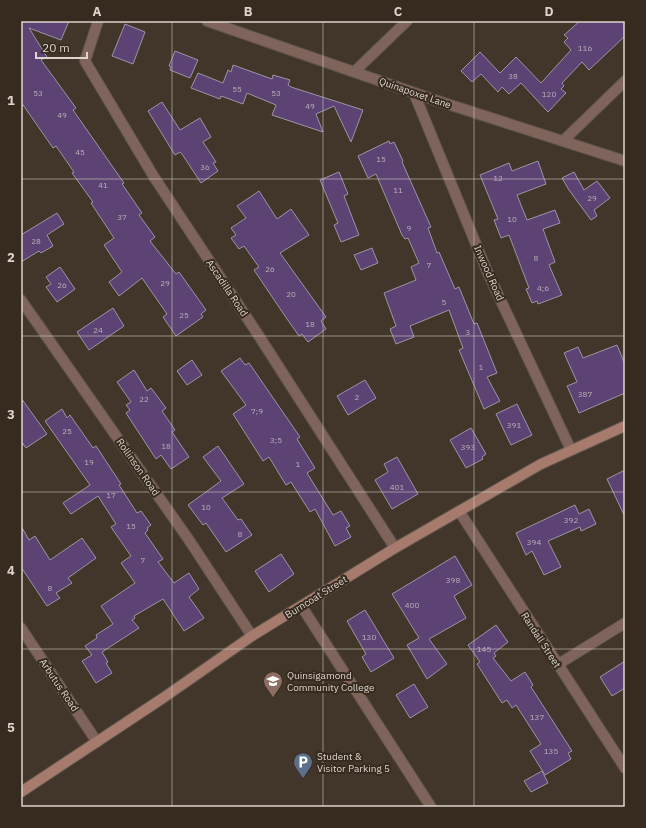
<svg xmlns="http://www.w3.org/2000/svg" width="646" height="828" font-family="'IBM Plex Sans',sans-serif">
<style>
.building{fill:#5d4374;stroke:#9c94a5}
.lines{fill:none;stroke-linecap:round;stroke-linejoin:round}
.minor-casing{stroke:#5d5247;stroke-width:12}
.secondary-casing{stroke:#5d5247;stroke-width:12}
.minor{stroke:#7f645b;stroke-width:10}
.secondary{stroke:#a67b6e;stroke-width:10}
.grid{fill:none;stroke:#dcd4cd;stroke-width:1;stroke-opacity:0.55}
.labels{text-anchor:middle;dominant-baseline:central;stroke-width:4;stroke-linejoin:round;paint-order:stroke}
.number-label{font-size:8px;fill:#bcb0b7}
.street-label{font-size:10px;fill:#dcd4cd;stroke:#372b1f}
.poi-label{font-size:10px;fill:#dcd4cd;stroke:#372b1f;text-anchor:start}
.neatline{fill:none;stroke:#dcd4cd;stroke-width:1.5}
.grid-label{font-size:13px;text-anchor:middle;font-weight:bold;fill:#dcd4cd}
</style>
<rect width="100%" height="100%" fill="#413629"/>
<path class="building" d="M21 21H69L61 40 29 28 47 57 41 60 76 108 73 110 124 183 122 184 142 213 139 215 155 237 150 241 176 274 179 272 206 310 201 314 203 317 176 336 163 317 167 314 142 278 119 296 109 282 122 272 104 245 114 238 91 203 93 202 72 173 74 172 56 146 53 148 21 102Z
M580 21H625V36L589 70 582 62 562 83 564 86 561 89 566 93 548 112 521 83 509 94 502 87 498 92 481 74 472 82 461 71 480 52 500 73 516 57 541 83 571 50 564 42 568 38 564 35Z
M125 24 145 32 133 64 112 56Z
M175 51 198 60 190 78 170 70 171 67 169 66Z
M233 65 272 79 273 75 290 80 288 85 291 87 363 110 351 142 334 106 316 114 323 132 272 115 276 105 247 93 243 104 221 96 220 99 191 88 198 73 223 83 228 70 231 72Z
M162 102 180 130 200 118 211 137 203 142 216 162 213 163 218 171 201 183 182 154 180 152 175 155 148 111Z
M389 141 390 144 394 142 403 161 402 162 431 227 428 228 437 253 439 252 455 289 459 287 474 324 477 323 497 373 487 377 500 401 484 409 459 350 463 348 449 310 410 326 414 337 396 344 390 329 396 326 384 293 416 280 411 267 419 263 408 238 405 239 402 235 376 174 368 178 358 156Z
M538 161 546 184 517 195 527 220 555 210 560 223 543 229 555 262 549 265 562 295 538 304 537 301 532 303 526 289 529 288 509 235 501 238 494 220 498 219 480 175 509 163 512 171Z
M339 172 348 194 344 196 359 235 341 242 334 225 338 223 320 180Z
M574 172 584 190 597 181 610 198 594 210 597 216 591 220 569 190 562 178Z
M259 191 277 219 291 209 309 235 280 253 326 317 321 321 326 329 308 342 302 334 299 336 285 316 254 270 259 267 244 246 239 249 231 238 236 235 231 228 246 218 237 206Z
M57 213 64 224 47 235 53 246 41 253 39 251 21 262V235Z
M372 248 378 263 361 270 354 255Z
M60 267 75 289 57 302 46 287 51 284 46 277Z
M113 308 124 326 89 350 77 332Z
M617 345 625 364V393L579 413 567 386 577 382 564 353 578 347 583 358Z
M240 358 245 365 249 363 300 437 297 439 315 468 307 473 333 515 341 511 350 526 346 528 351 537 335 546 315 509 310 512 291 482 286 485 269 457 263 461 233 414 246 405 221 371Z
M192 360 202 375 187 385 177 371Z
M134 370 147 391 151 388 166 408 162 411 175 430 172 432 189 457 171 469 161 455 156 459 126 413 130 410 126 405 131 402 117 382Z
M365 380 376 398 348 415 337 396Z
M21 398 47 434 26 448 21 441Z
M517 404 532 435 511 445 496 414Z
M62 409 67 418 70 415 93 448 96 446 121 484 119 485 137 513 141 511 151 525 147 528 148 530 145 533 163 559 158 562 174 583 189 573 199 589 189 597 204 618 184 631 163 599 134 616 135 618 132 620 139 628 102 652 108 662 106 663 112 673 96 683 82 661 92 655 85 646 97 638 96 635 113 624 101 606 135 583 121 563 131 556 111 527 116 524 98 496 71 514 63 503 90 485 45 421Z
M471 428 486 454 482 457 483 459 466 468 450 440Z
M218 446 244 484 222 498 238 520 241 519 252 535 226 552 206 523 203 525 188 505 221 481 203 457Z
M397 457 418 494 392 509 375 480 388 472 384 464Z
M625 470V517L607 479Z
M575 505 579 514 589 509 596 524 581 531 580 527 548 541 561 567 544 575 532 551 526 555 516 533Z
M21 526 29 540 35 536 50 560 82 538 96 558 68 578 72 583 56 593 60 598 47 606 21 567Z
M281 554 294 574 269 592 255 571Z
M455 556 472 585 454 596 466 618 429 639 447 664 427 679 407 645 419 638 392 594Z
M365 610 394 658 371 672 362 657 366 654 347 621Z
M496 625 508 642 494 653 496 656 493 658 511 681 525 672 533 685 531 687 572 751 568 753 571 759 545 775 530 751 541 744 516 705 512 708 507 700 502 703 477 664 480 662 468 645Z
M625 661V688L612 696 600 677Z
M414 684 428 707 410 718 396 695Z
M542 771 548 783 531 792 524 781Z"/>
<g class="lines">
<defs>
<path id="minor" d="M98 21 85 61 154 177 257 333 395 548
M207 21 435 100 625 161
M354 72 407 21
M414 93 487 271 571 450
M563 141 625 81
M21 300 189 540 252 636
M459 511 625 768
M302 607 431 807
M21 628 97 742
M557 665 625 623"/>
<path id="secondary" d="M21 792 163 698 252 636 395 548 541 464 625 426"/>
</defs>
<use href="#minor" class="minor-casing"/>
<use href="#secondary" class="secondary-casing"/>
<use href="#minor" class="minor"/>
<use href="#secondary" class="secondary"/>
</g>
<path class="grid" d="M172 21V807M323 21V807M474 21V807M21 179H625M21 336H625M21 492H625M21 649H625"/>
<defs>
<symbol id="university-pin" viewBox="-11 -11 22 30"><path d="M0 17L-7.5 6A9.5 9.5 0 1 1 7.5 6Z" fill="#8d6e63" stroke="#372b1f"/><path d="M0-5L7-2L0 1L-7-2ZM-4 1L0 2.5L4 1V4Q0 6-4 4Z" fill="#fff"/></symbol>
<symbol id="parking-pin" viewBox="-11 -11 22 30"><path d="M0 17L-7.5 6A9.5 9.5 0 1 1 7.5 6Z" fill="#5c6f8a" stroke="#372b1f"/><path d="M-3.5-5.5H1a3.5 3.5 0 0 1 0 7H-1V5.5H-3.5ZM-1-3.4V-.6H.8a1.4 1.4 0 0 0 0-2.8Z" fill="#fff"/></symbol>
</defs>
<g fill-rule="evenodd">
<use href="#university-pin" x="262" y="670" width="22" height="30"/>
<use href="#parking-pin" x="292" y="751" width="22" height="30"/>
</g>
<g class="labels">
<g class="number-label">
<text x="585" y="48">116</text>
<text x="513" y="76">38</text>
<text x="237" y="89">55</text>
<text x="38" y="93">53</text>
<text x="276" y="93">53</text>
<text x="549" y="94">120</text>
<text x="310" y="106">49</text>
<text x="62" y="115">49</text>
<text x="80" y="152">45</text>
<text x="381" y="159">15</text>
<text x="205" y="167">36</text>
<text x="498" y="178">12</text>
<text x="103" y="185">41</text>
<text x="398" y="190">11</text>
<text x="592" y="198">29</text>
<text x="122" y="217">37</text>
<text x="512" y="219">10</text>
<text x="409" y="228">9</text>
<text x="36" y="241">28</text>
<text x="536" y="258">8</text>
<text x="429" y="265">7</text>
<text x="270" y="269">26</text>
<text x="165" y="283">29</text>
<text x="62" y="285">26</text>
<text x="543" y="288">4;6</text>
<text x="291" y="294">20</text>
<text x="444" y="302">5</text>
<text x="184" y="315">25</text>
<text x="310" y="324">18</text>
<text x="98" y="330">24</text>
<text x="468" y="332">3</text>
<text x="481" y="367">1</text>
<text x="585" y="394">387</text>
<text x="357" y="397">2</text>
<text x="144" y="399">22</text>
<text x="257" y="411">7;9</text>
<text x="514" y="425">391</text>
<text x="67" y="431">25</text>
<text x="276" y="440">3;5</text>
<text x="166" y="446">18</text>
<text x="468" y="447">393</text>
<text x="89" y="462">19</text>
<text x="298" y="464">1</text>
<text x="397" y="487">401</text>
<text x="111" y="495">17</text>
<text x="206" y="507">10</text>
<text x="571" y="520">392</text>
<text x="131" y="526">15</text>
<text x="240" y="534">8</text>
<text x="534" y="542">394</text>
<text x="143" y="560">7</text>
<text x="453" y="580">398</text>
<text x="50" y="588">8</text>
<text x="412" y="605">400</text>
<text x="369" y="637">130</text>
<text x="484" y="649">145</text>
<text x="537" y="717">137</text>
<text x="551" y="751">135</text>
</g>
<g class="street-label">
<text transform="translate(415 93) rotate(19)">Quinapoxet Lane</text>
<text transform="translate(489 273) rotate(66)">Inwood Road</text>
<text transform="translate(227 288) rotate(56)">Ascadilla Road</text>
<text transform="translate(138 467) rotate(55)">Rollinson Road</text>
<text transform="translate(316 597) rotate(-32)">Burncoat Street</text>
<text transform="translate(541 640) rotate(57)">Randall Street</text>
<text transform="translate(59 685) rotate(56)">Arbutus Road</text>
</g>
<g class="poi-label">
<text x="287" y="675">Quinsigamond<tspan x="287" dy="12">Community College</tspan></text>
<text x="317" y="756">Student &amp;<tspan x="317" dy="12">Visitor Parking 5</tspan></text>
</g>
</g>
<rect width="646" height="828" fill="none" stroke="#372b1f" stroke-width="44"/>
<path d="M36 52v6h51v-6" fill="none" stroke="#dcd4cd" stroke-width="2"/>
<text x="42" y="52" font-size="12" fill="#dcd4cd" stroke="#372b1f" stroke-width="3" paint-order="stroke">20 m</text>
<rect x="22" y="22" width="602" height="784" class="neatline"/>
<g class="grid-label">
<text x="97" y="16">A</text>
<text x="248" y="16">B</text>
<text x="398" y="16">C</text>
<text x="549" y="16">D</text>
<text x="11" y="105">1</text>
<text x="11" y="262">2</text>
<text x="11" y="419">3</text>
<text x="11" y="575">4</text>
<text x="11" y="732">5</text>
</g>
</svg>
